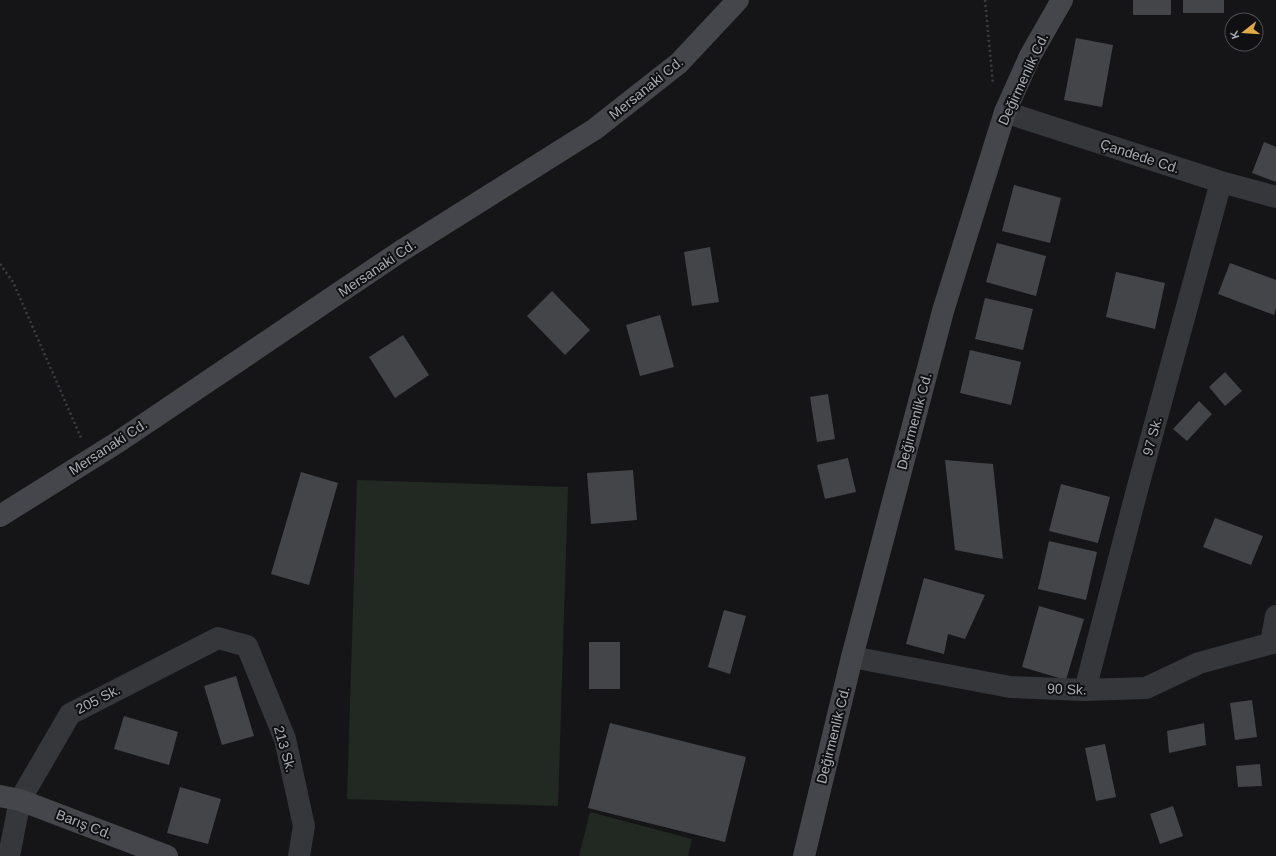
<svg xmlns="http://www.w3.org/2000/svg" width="1276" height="856" font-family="Helvetica,sans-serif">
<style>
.green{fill:#222922}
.building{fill:#444549}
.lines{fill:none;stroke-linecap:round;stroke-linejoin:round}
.path{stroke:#3c3e42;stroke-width:2.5;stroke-dasharray:2 3;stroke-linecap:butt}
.street{stroke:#36373b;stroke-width:22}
.secondary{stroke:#45464b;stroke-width:22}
.labels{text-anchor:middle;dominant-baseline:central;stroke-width:4;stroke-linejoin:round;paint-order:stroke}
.street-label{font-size:14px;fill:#a8acb5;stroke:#101012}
</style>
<rect width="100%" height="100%" fill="#151517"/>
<path class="green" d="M357 480 568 487 558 806 347 799Z
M590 812 692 839 688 856H579Z"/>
<path class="building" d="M1133 0H1171V15H1133Z
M1183 0H1224V13H1183Z
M1076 38 1113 45 1102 107 1064 100Z
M1264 142 1276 147V182L1252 173Z
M1014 185 1061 198 1050 243 1002 231Z
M997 243 1046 256 1036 296 986 282Z
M710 247 719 302 692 306 684 252Z
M1230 263 1276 280V308L1274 315 1218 294Z
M1116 272 1165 283 1155 329 1106 317Z
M552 291 590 330 565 355 527 316Z
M985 298 1033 309 1023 350 975 339Z
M660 315 674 367 640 376 626 325Z
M403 335 429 375 395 398 369 357Z
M970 350 1021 362 1011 405 960 393Z
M1225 372 1242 391 1225 406 1209 387Z
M828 394 835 439 817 442 810 397Z
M1199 401 1212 414 1187 441 1173 429Z
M848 458 856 492 825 499 817 465Z
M945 460 993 464 1003 559 955 550Z
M633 470 637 520 591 524 587 473Z
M301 472 338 483 309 585 271 574Z
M1061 484 1110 497 1098 543 1049 531Z
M1215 518 1263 536 1251 565 1203 547Z
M1049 541 1097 552 1086 600 1038 589Z
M924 578 985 595 965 639 948 634 944 654 906 644Z
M1039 606 1084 619 1066 680 1022 667Z
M724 610 746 616 730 674 708 667Z
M589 642H620V689H589Z
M236 676 254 736 222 745 204 686Z
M1252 700 1257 737 1235 740 1230 703Z
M124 716 178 732 169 765 114 749Z
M610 723 746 757 725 842 588 808Z
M1204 723 1206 745 1169 753 1167 731Z
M1105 744 1116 797 1096 801 1085 748Z
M1260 764 1262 786 1238 787 1236 766Z
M180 787 221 799 208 844 167 833Z
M1173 806 1183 836 1160 844 1150 814Z"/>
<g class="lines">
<path class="path" d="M985 0 993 84
M0 264 13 282 82 440"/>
<path class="street" d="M1005 112 1221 182 1276 197
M1271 643 1276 616
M852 657 1010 687 1085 690 1146 688 1199 663 1276 642
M1085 690 1137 490 1221 182
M9 856 20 800 70 714 218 638 247 646 285 739 304 826 299 856"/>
<path class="secondary" d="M0 516 118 442 401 251 595 129 679 63 738 0
M0 796 20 800 167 856
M804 856 852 657 943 311 1005 112 1030 56 1062 0"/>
</g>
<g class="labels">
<g class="street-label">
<text transform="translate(1023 79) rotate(-65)">Değirmenlik Cd.</text>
<text transform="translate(646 88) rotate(-39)">Mersanaki Cd.</text>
<text transform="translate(1140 156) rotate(18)">Çandede Cd.</text>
<text transform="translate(377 268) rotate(-34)">Mersanaki Cd.</text>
<text transform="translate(914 421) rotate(-75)">Değirmenlik Cd.</text>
<text transform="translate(1152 436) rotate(-75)">97 Sk.</text>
<text transform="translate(108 447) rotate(-33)">Mersanaki Cd.</text>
<text transform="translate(1067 689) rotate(2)">90 Sk.</text>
<text transform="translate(98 699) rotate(-27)">205 Sk.</text>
<text transform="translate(833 735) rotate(-76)">Değirmenlik Cd.</text>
<text transform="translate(285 749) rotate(74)">213 Sk.</text>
<text transform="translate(84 824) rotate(21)">Barış Cd.</text>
</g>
</g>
<g transform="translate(1244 32) rotate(253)"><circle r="19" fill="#101012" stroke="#4d4e53"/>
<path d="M0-3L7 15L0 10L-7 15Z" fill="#e1aa43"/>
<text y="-6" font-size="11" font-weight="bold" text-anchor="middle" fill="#a8acb5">K</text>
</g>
</svg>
